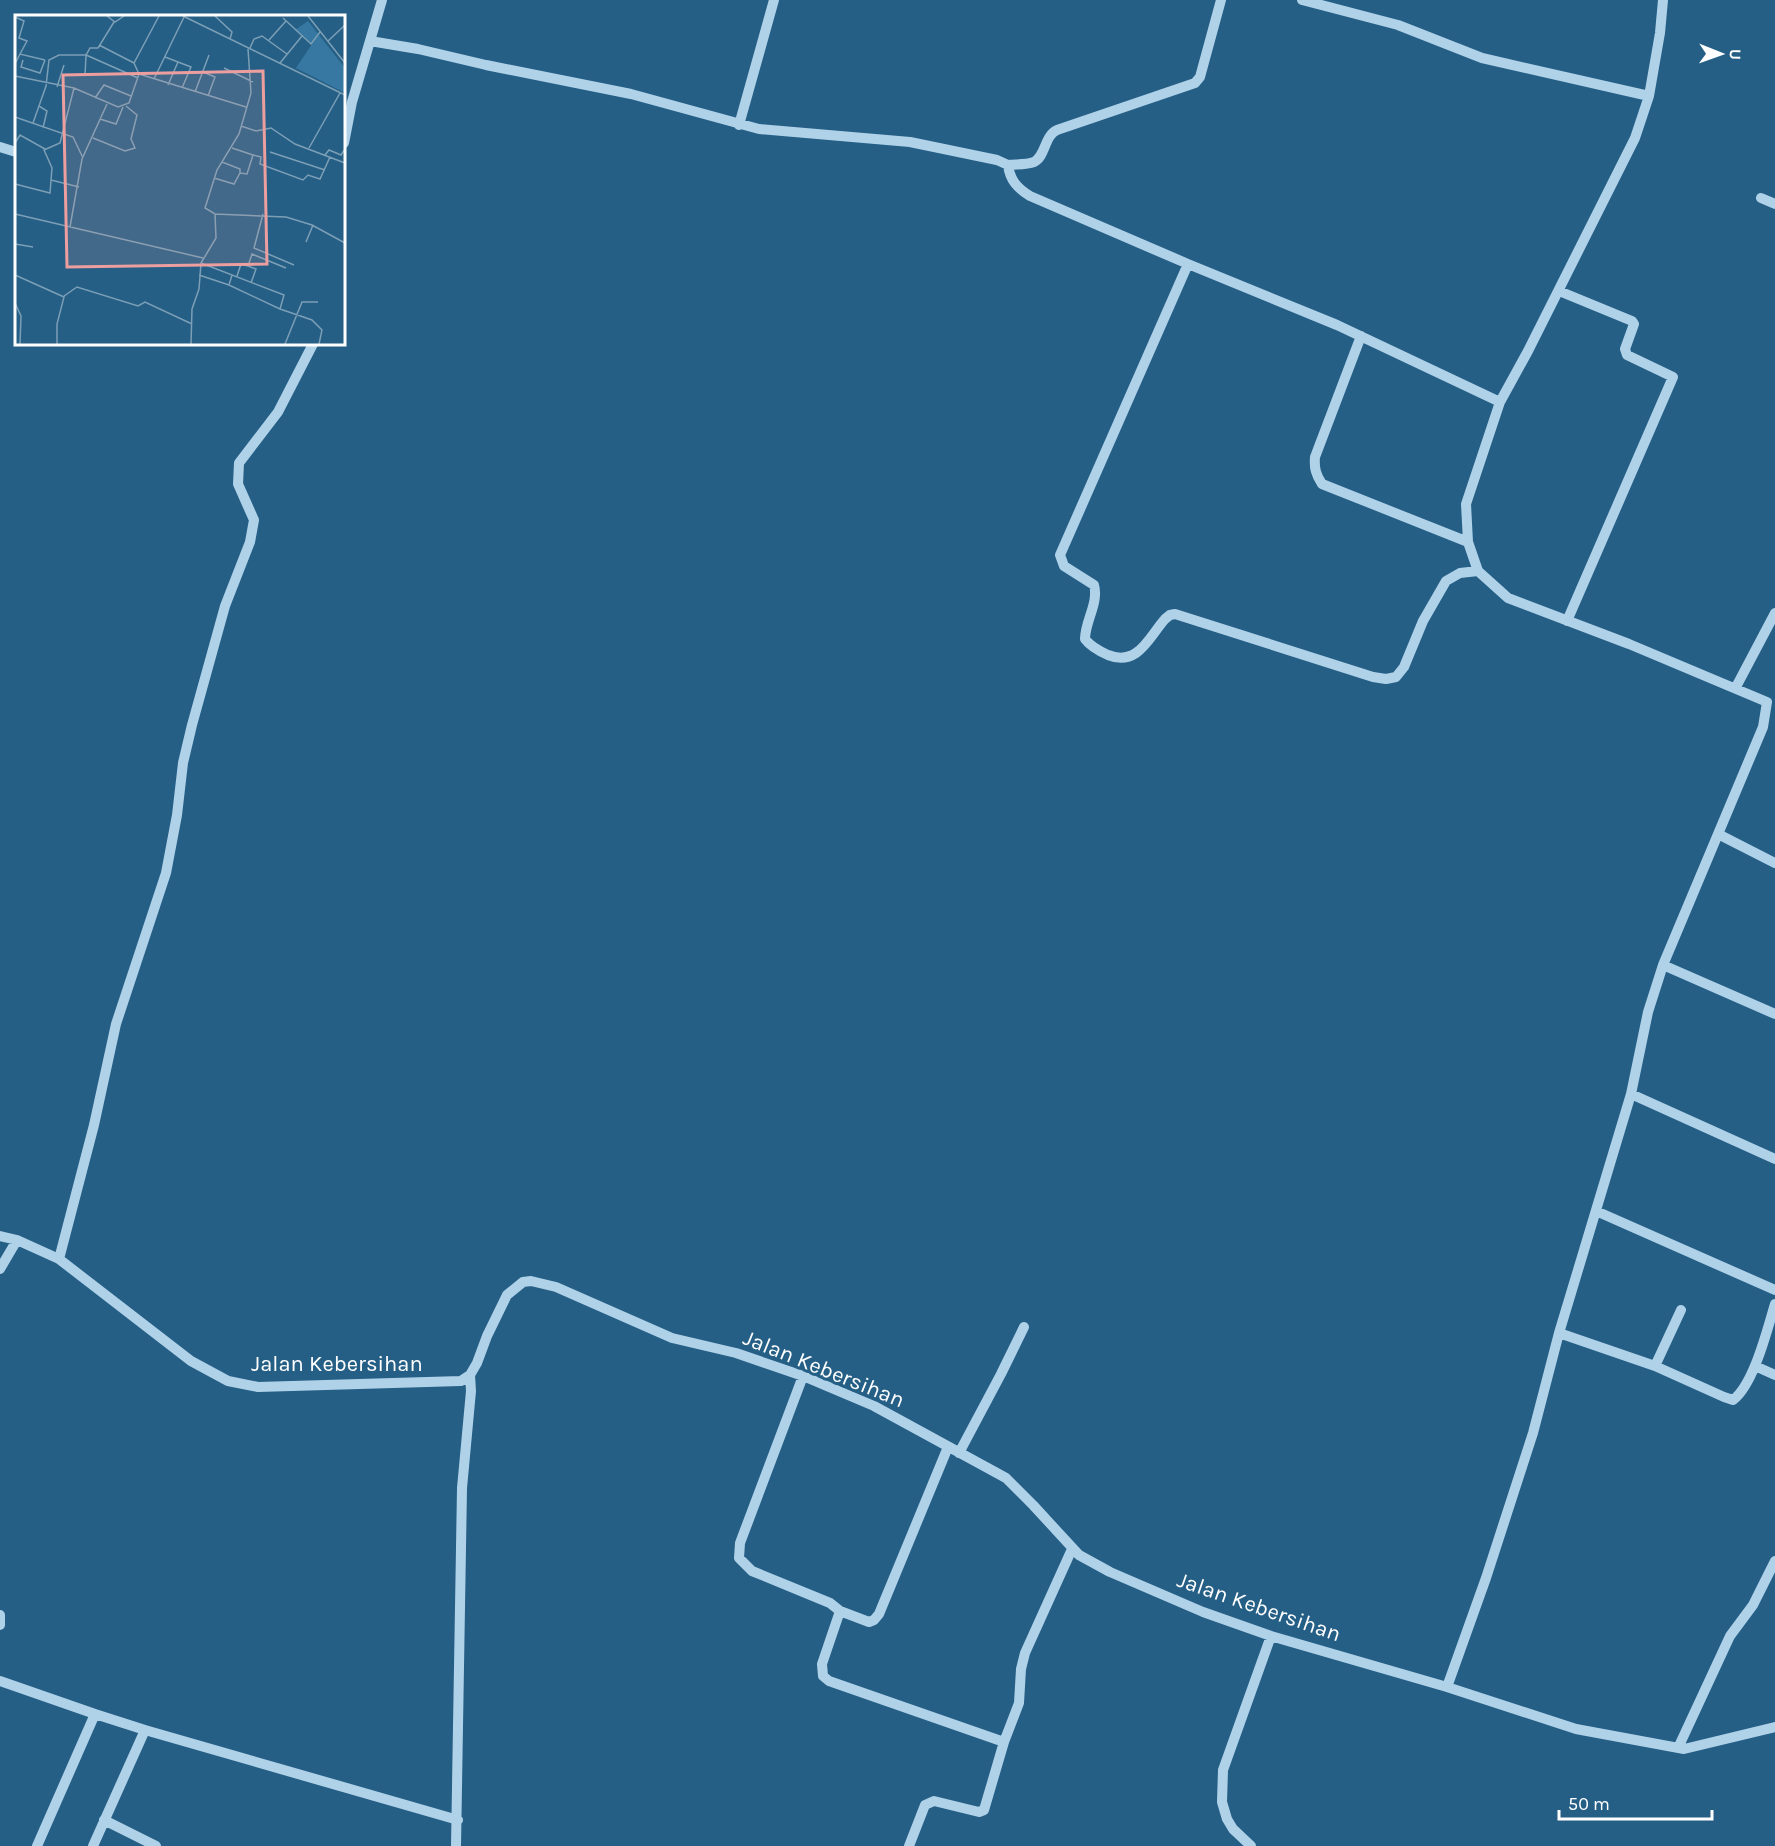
<svg xmlns="http://www.w3.org/2000/svg" width="1775" height="1846" font-family="Karla,sans-serif">
<style>
.lines{fill:none;stroke-linecap:round;stroke-linejoin:round}
.minor{stroke:#b0d2e9;stroke-width:10}
.labels{text-anchor:middle;dominant-baseline:central;stroke-width:6;stroke-linejoin:round;paint-order:stroke}
.street-label{font-size:22px;fill:#fff;stroke:#255f86}
.inset-road{fill:none;stroke:#7c9fb6;stroke-width:1.5}
.view{fill:#ed9e9e;fill-opacity:0.15;stroke:#ed9e9e;stroke-width:3}
.inset-edge{fill:none;stroke:#fff;stroke-width:3}
</style>
<rect width="100%" height="100%" fill="#255f86"/>
<g class="lines">
<path class="minor" d="M1302 0 1398 25 1482 58 1649 96
M370 41 418 49 486 65 631 94 759 129 910 142 997 160 1008 165C1010 180 1017 188 1030 196L1188 264 1337 325 1500 402
M739 125 774 0
M344 143 352 102 382 0
M0 147 16 152
M1008 165C1016 164 1026 165 1034 162 1046 156 1044 136 1057 130L1195 83 1200 77 1221 0
M1761 198 1775 204
M1188 264 1060 555 1064 566 1094 585C1099 603 1085 621 1085 639 1091 647 1099 651 1108 655 1138 667 1149 637 1165 619L1170 615 1175 614 1373 677 1386 679 1396 677 1404 667 1423 621 1446 581 1460 573 1478 571
M1559 291 1632 321 1634 324 1625 349 1627 355 1673 377 1567 621
M1361 336 1315 457C1314 468 1316 475 1322 484L1468 542
M1736 687 1775 613
M1718 834 1775 863
M1663 965 1775 1014
M1631 1094 1775 1159
M1596 1211 1775 1290
M0 1236 17 1240 59 1259 191 1361 228 1381 258 1387 461 1381 470 1375 477 1363 487 1336 507 1295 523 1282 531 1281 556 1287 672 1338 736 1353 803 1376 874 1406 1006 1478 1033 1505 1079 1555 1110 1572 1203 1612 1271 1636 1447 1687 1576 1729 1684 1749 1775 1727
M59 1259 94 1125 116 1024 166 873 177 815 183 763 192 725 225 606 250 542 254 520 238 484 239 463 278 412 313 344
M0 1269 17 1240
M1559 1333 1655 1366 1724 1397 1733 1400C1754 1384 1767 1330 1775 1304
M1655 1366 1681 1310
M1755 1366 1775 1375
M803 1376 740 1543 739 1558 752 1571 830 1603 840 1611 822 1664 823 1676 829 1681 1004 1742 984 1810 979 1812 934 1801 925 1805 909 1846
M959 1453 1001 1374 1024 1327
M840 1611 869 1622 874 1620 879 1614 948 1447
M0 1615V1625
M0 1681 95 1714 37 1846
M1447 1687 1486 1578 1533 1433 1559 1333 1631 1094 1648 1012 1663 965 1763 727 1767 702 1629 644 1508 598 1478 571 1468 542 1466 504 1500 402 1528 351 1635 138 1649 96 1660 33 1663 0
M95 1714 145 1730
M1004 1742 1019 1703 1021 1669 1025 1653 1072 1549
M1678 1748 1730 1636 1753 1605 1775 1561
M104 1820 156 1846
M93 1846 145 1730 458 1820
M456 1846 462 1488 471 1391 470 1375
M1251 1846 1233 1829 1227 1819 1222 1802 1223 1770 1271 1636"/>
</g>
<g class="labels">
<g class="street-label">
<text x="337" y="1364">Jalan Kebersihan</text>
<text transform="translate(824 1369) rotate(22)">Jalan Kebersihan</text>
<text transform="translate(1259 1607) rotate(19)">Jalan Kebersihan</text>
</g>
</g>
<g transform="translate(15 15)">
<rect width="330" height="330" fill="#255f86"/>
<path d="M293 6 330 53V78L281 53 297 29 280 15Z" fill="#3678a2"/>
<path class="inset-road" d="M92 1 100 7 109 1M168 1 330 80M200 1 217 17 215 24M293 1 330 48M0 2 9 6 4 23 12 26 5 39M268 3 296 29 305 17M254 25 271 6M313 26 330 10M84 30 119 48M235 33 239 24 247 21 272 39M233 34 236 78 224 119 202 155 190 193 200 199 271 202 297 210 330 228M150 42 176 52 167 73M8 45 6 52 25 58 30 45M265 48 287 21M0 49 5 39 30 45M209 53 238 67M188 57 200 62 193 81M124 59 119 48 144 1M0 61 59 73 103 92 114 88 124 59 231 92M70 61 71 40 123 63M139 64 169 2M153 70 163 47M42 72 49 50M180 77 194 40M80 83 89 70 116 81M24 91 32 96 28 113M0 102 58 122 68 143M85 104 101 109 108 92M18 108 31 71 34 45 44 40H71L75 33H83L99 7M226 111 241 116 256 113 280 129 330 148M78 123 110 136 120 133 116 124 122 100 111 91M0 128 5 120 30 134M217 133 238 140M294 133 325 78M255 137 310 155M310 140 314 135 326 140 330 134M207 147 225 154V158M199 163 219 169 225 158 232 159 238 140 246 142 245 149 288 165 293 160 305 164 315 142M36 165 64 172M0 169 35 178 37 153 29 135 45 128 59 73M0 199 188 243M248 199 239 233 279 250M55 212 67 144 92 89M291 227 298 210M0 229 18 232M186 248 269 280 265 294 297 305 307 315 304 329M0 260 49 282 42 309V329M184 260 214 270M217 260 214 270 265 294M222 261 226 249 233 251M236 268 241 254 233 251 237 239 271 253M49 281 62 272 123 291 130 287 177 309M0 288 6 301 5 329M176 329 177 294 184 274 186 248 201 223 200 199M270 329 287 287H303"/>
<path class="view" d="M248 56 252 249 52 252 48 60Z"/>
<rect width="330" height="330" class="inset-edge"/>
</g>
<g transform="translate(1721 54) rotate(91)" stroke="#255f86" stroke-width="4.5" paint-order="stroke">
<path d="M0-4.5L10 22L0 15L-10 22Z" fill="#ffffff"/>
<text y="-9" font-size="16" font-weight="bold" text-anchor="middle" fill="#ffffff">U</text>
</g>
<path d="M1559 1810v9h153v-9" fill="none" stroke="#ffffff" stroke-width="3"/>
<text x="1568" y="1810" font-size="18" fill="#ffffff" stroke="#255f86" stroke-width="4.5" paint-order="stroke">50 m</text>
</svg>
